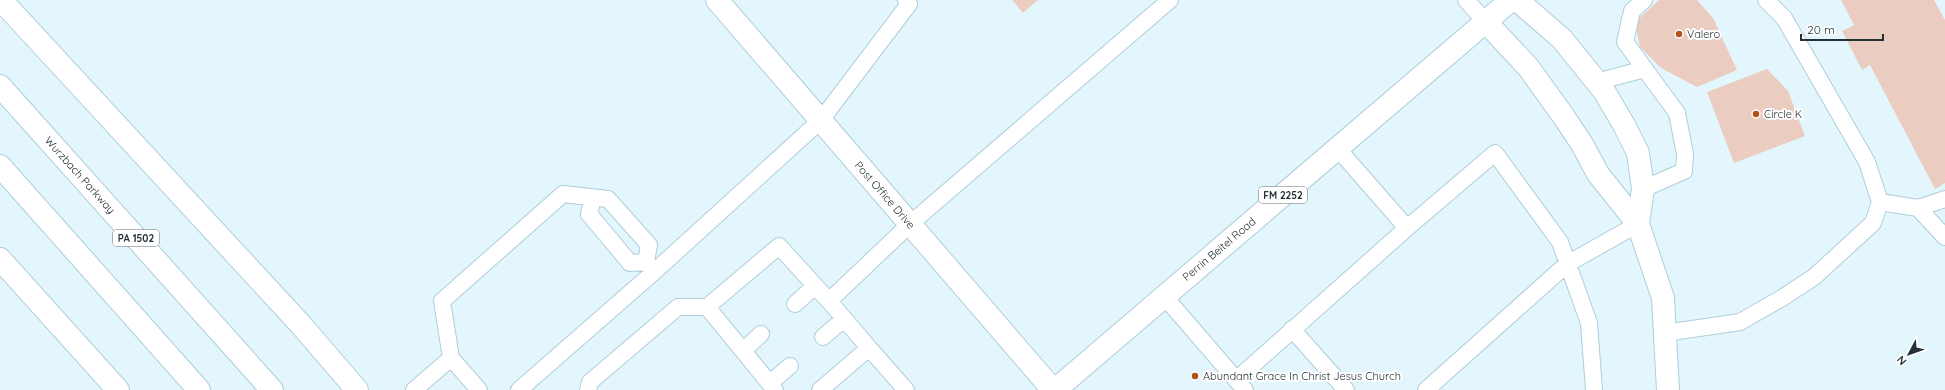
<svg xmlns="http://www.w3.org/2000/svg" width="1945" height="390" font-family="Quicksand,sans-serif">
<style>
.building{fill:#eacdc0}
.lines{fill:none;stroke-linecap:round;stroke-linejoin:round}
.lane-casing{stroke:#afcdda;stroke-width:18}
.street-casing{stroke:#afcdda;stroke-width:24}
.primary-casing{stroke:#afcdda;stroke-width:24}
.highway-casing{stroke:#afcdda;stroke-width:24}
.lane{stroke:#fff;stroke-width:16}
.street{stroke:#fff;stroke-width:22}
.primary{stroke:#fff;stroke-width:22}
.highway{stroke:#fff;stroke-width:22}
.poi-dot{fill:#b35117;stroke:#fff;stroke-width:1.5}
.labels{text-anchor:middle;dominant-baseline:central;stroke-width:4;stroke-linejoin:round;paint-order:stroke}
.shield{fill:#fff;stroke:#666e72;stroke-width:1}
.shield-label{font-size:10px;font-weight:bold;fill:#243035}
.poi-label{font-size:11px;fill:#243035;stroke:#fff;text-anchor:start}
.street-label{font-size:11px;fill:#243035;stroke:#fff}
</style>
<rect width="100%" height="100%" fill="#e3f6fe"/>
<path class="building" d="M1012 0H1038L1023 13Z
M1659 0H1697L1713 18 1737 70 1697 87 1661 68 1640 47 1635 22Z
M1841 0H1934L1945 20V183L1935 189 1870 65 1862 70 1842 31 1854 25Z
M1767 69 1788 91 1805 136 1734 163 1707 92Z"/>
<g class="lines">
<defs>
<path id="lane" d="M1466 0 1486 22
M1596 82 1645 69
M1338 149 1407 228 1495 153 1560 242 1589 323 1594 390
M1643 189 1684 171 1685 154 1677 113 1625 42 1632 11 1644 0
M593 198 589 214 630 263 646 262
M1880 202 1918 208 1945 199
M1918 208 1945 237
M1164 296 1245 390
M795 304 815 286
M1292 329 1346 390
M1665 333 1740 322 1782 298 1814 277 1873 223 1880 202 1867 162 1784 18 1766 0
M823 337 844 319
M869 348 829 301 910 224 1170 0
M743 351 761 334
M451 358 442 301 563 194 608 199 649 245 646 262 654 272
M1236 380 1407 228
M770 383 790 366
M414 390 451 358 479 390
M519 390 654 272 821 120 909 4 906 0
M588 390 590 382 678 307H707
M775 390 707 307 779 246 829 301
M820 390 869 348 906 390
M1426 390 1567 264 1638 224"/>
<path id="street" d="M717 0 1053 390
M1517 0 1562 39 1604 91 1624 125 1638 153 1643 189 1638 224
M1486 22 1528 67 1564 117 1582 144 1598 174 1638 224 1663 298 1668 390"/>
<path id="primary" d="M1055 390 1511 0"/>
<path id="highway" d="M1 0 302 326 357 390
M0 86 272 390
M0 166 199 390
M0 259 118 390"/>
</defs>
<use href="#lane" class="lane-casing"/>
<use href="#street" class="street-casing"/>
<use href="#primary" class="primary-casing"/>
<use href="#highway" class="highway-casing"/>
<use href="#lane" class="lane"/>
<use href="#street" class="street"/>
<use href="#primary" class="primary"/>
<use href="#highway" class="highway"/>
</g>
<g class="poi-dot">
<circle cx="1679" cy="34" r="4"/>
<circle cx="1756" cy="114" r="4"/>
<circle cx="1195" cy="376" r="4"/>
</g>
<g class="labels">
<g class="shield">
<rect x="1259" y="187" width="48" height="16" rx="3"/>
<rect x="113" y="230" width="46" height="16" rx="3"/>
</g>
<g class="shield-label">
<text x="1283" y="195">FM 2252</text>
<text x="136" y="238">PA 1502</text>
</g>
<g class="poi-label">
<text x="1687" y="34">Valero</text>
<text x="1764" y="114">Circle K</text>
<text x="1203" y="376">Abundant Grace In Christ Jesus Church</text>
</g>
<g class="street-label">
<text transform="translate(80 175) rotate(48)">Wurzbach Parkway</text>
<text transform="translate(885 195) rotate(49)">Post Office Drive</text>
<text transform="translate(1219 249) rotate(-40)">Perrin Beitel Road</text>
</g>
</g>
<g transform="translate(1909 354) rotate(229)" stroke="#ffffff" stroke-width="3" paint-order="stroke">
<path d="M0-3L7 15L0 10L-7 15Z" fill="#243035"/>
<text y="-6" font-size="11" font-weight="bold" text-anchor="middle" fill="#243035">N</text>
</g>
<path d="M1801 34v6h82v-6" fill="none" stroke="#243035" stroke-width="2"/>
<text x="1807" y="34" font-size="12" fill="#243035" stroke="#ffffff" stroke-width="3" paint-order="stroke">20 m</text>
</svg>
